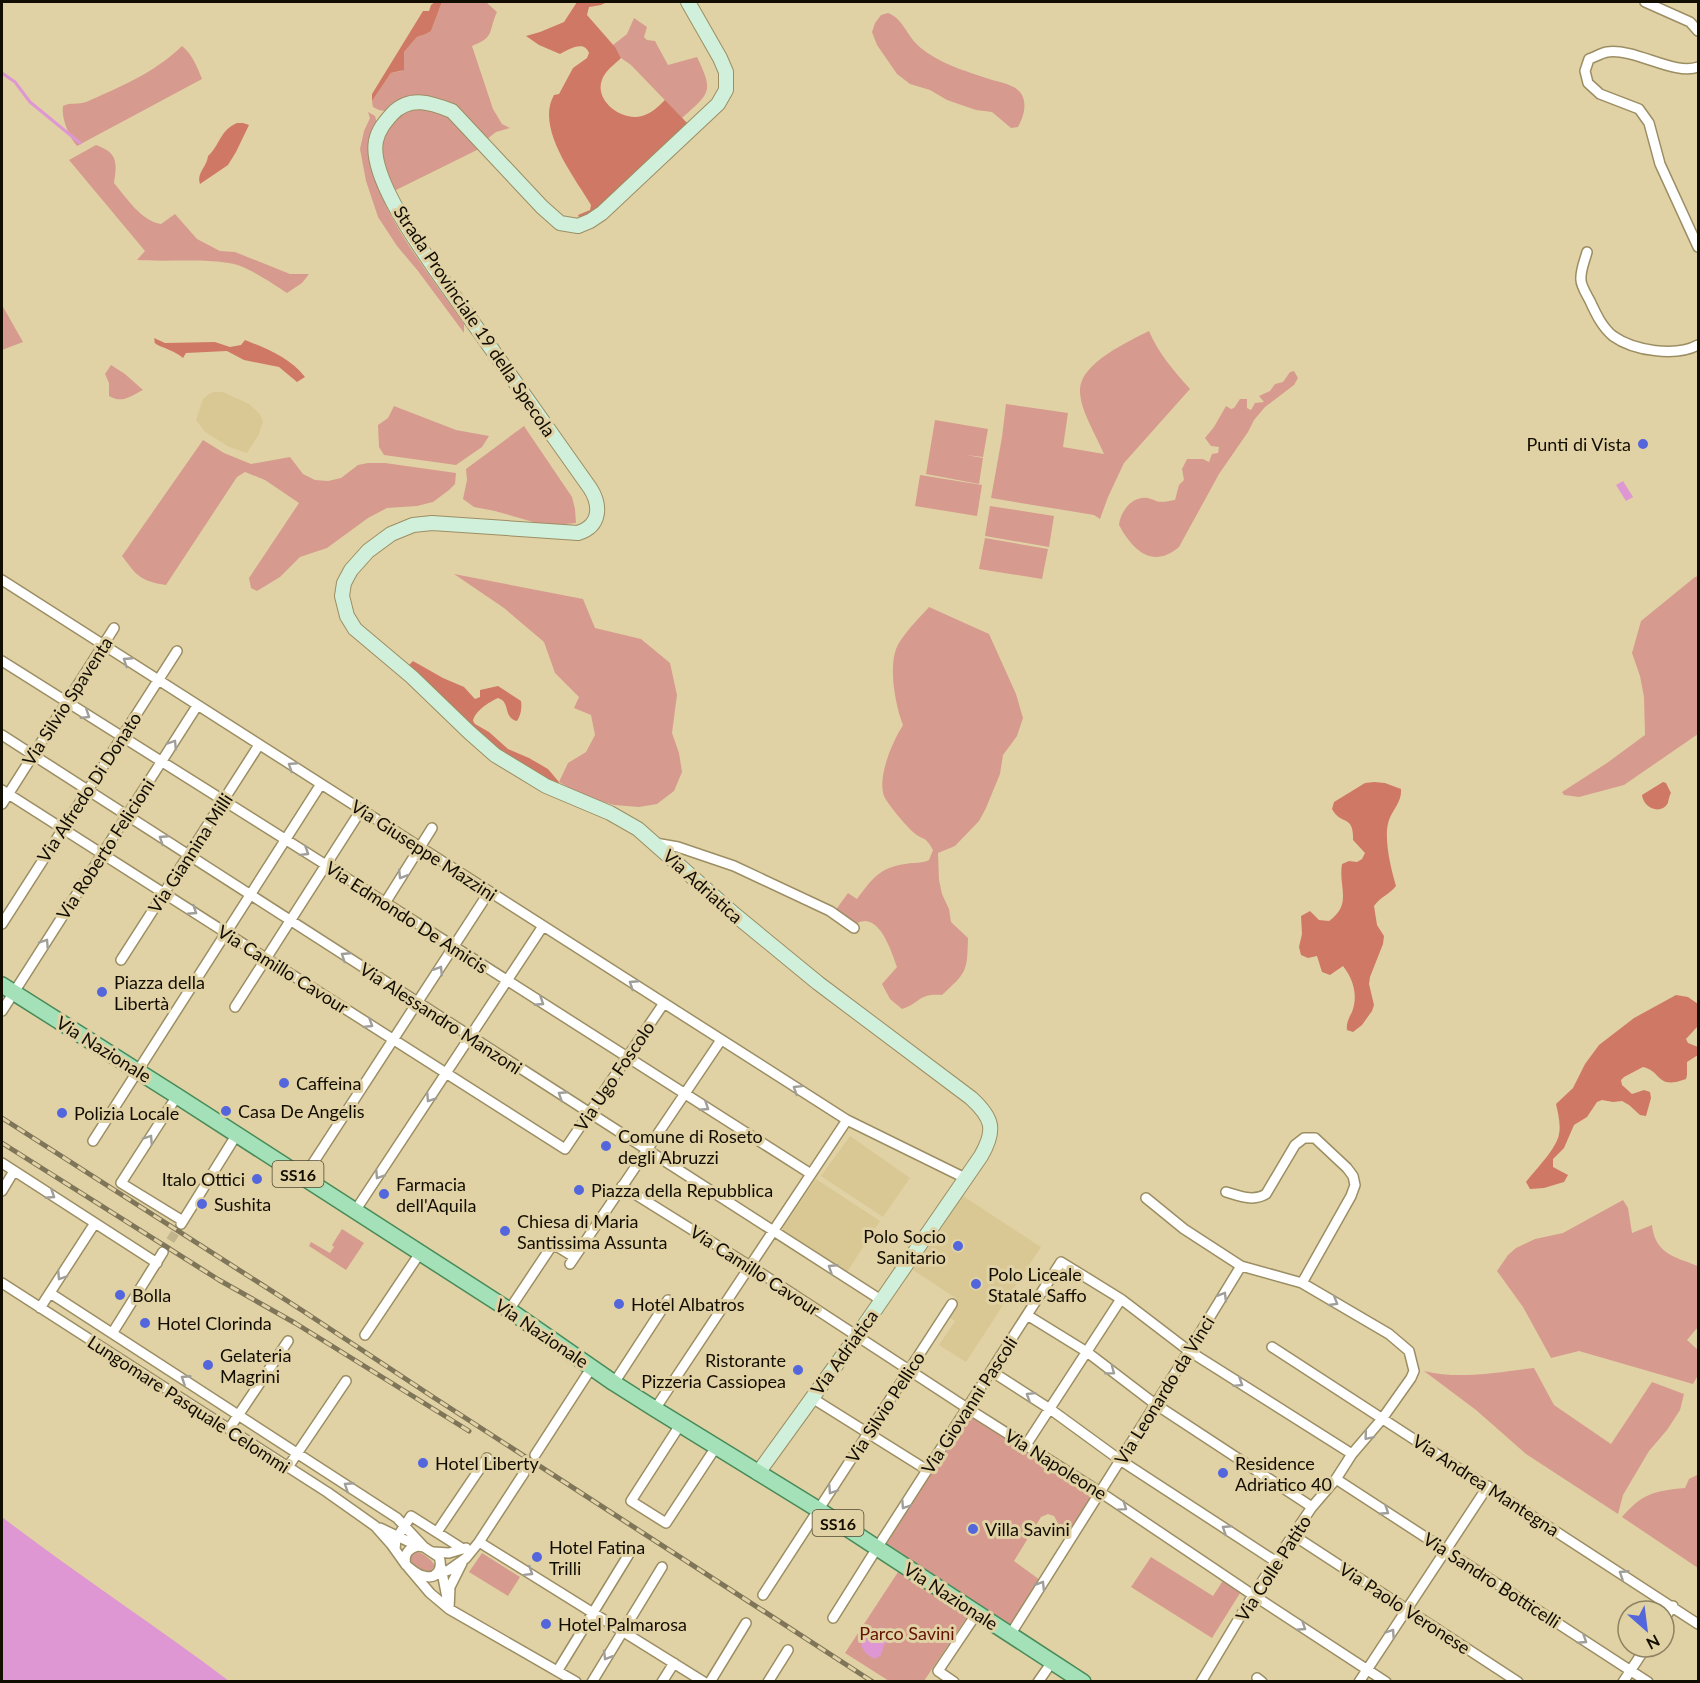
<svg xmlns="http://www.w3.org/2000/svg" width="1700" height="1683" font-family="Lato,sans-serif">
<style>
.built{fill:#d9c893}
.green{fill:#d69b8e}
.forest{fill:#d07866}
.water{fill:#de97d2}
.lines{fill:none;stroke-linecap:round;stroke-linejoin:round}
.stream{stroke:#de97d2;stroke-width:3}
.minor-tunnel{stroke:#c2b48c;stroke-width:9;stroke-dasharray:9 4.5;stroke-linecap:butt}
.minor-casing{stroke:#9c8e63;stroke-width:12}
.secondary-casing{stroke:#9c8e63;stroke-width:16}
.primary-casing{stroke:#498a59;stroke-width:18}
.minor{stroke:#fff;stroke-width:9}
.secondary{stroke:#d1f0db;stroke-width:14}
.primary{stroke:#a4e1b8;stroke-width:15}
.rail-casing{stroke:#7f7558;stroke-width:5}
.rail{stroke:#e1d2a5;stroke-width:3;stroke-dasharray:9;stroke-linecap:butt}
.oneway{stroke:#a09e99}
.poi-dot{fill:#5366dc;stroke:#e1d2a5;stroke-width:2}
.labels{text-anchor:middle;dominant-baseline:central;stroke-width:6;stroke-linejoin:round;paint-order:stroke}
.shield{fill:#e1d2a5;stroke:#504832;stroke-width:1.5}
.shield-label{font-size:16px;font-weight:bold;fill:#120d01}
.street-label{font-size:18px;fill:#120d01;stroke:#e1d2a5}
.poi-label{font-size:18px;fill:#120d01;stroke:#e1d2a5;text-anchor:start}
.park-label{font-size:18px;fill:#631305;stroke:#e1d2a5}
</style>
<rect width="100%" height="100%" fill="#e1d2a5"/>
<path class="built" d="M214 392H223L249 404 260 414 263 422 259 434 247 453 229 447 205 432 196 420 203 399 209 394Z
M850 1136 910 1178 883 1217 821 1176Z
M816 1179 880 1221 847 1272 782 1229Z
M963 1196 1041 1247 966 1362 939 1345 955 1321 947 1316 957 1299 913 1270Z"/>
<path class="green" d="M442 2H486L497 12C488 32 495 37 472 46L493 109 502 124 510 128 496 132 486 140 447 102 432 97H414L398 103 385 111 379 110 373 107 372 101 391 73 401 71 404 65V52L417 37 426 34 431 31Z
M888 13C899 17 903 26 910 36 916 45 924 51 934 57 949 66 968 72 986 78 997 82 1012 83 1020 92 1028 102 1024 116 1018 127L1011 128 992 112 976 110 947 100 930 90 910 84 897 74 877 45 872 32 875 23 881 15Z
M634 18 647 27 644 37 647 40 655 41 668 65 697 57C714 92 710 93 682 118L631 65 621 58 613 45 627 34Z
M182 46C193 55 197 67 202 79L77 146C69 137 61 118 63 106 71 102 78 105 86 102 120 87 154 73 182 46Z
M427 107C453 115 462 129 479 149L392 192 386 178 382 149 384 134 399 113 411 108Z
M368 112 375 116 377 123C373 131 368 140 368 149 374 208 431 276 464 324V333L418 271 397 246 378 217 366 181 360 149 364 131 370 118Z
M96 145C118 153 117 162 114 183 126 197 141 221 161 224L175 214 197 239 220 251 235 252 290 274H309L302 283 287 293C273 284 250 268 234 264 206 258 167 262 137 260L145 251 69 160Z
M2 305 23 342 2 350Z
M1149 331C1158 353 1174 371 1190 389L1124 463 1108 497 1100 519 1094 515 991 498 1002 437 1006 404 1068 413 1063 447 1104 454C1097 436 1079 409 1080 389 1081 363 1129 341 1149 331Z
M111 365 125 374 143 390C131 396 122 404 109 396V383L105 374Z
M1294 371 1298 378 1294 385 1265 407 1254 420 1248 432 1219 474 1179 547C1152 570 1132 549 1119 525 1120 512 1132 496 1147 498 1149 498 1154 500 1156 501 1162 503 1168 501 1175 500L1179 485 1184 480 1182 469 1187 459H1203L1209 462 1212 454 1218 453 1219 447 1211 446 1205 438 1214 427 1226 406 1231 409 1234 408 1240 399H1247V408L1251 410 1255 403 1264 402 1259 396 1270 391 1275 384 1283 382 1290 372Z
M394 406 456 430 489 436 482 447 456 465 384 455 379 447 378 425 388 418Z
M935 420 988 429 983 457 966 455 983 458 979 484 926 474Z
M524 426 572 497 575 509 576 523 547 526 495 511 474 507 463 499 467 480 466 469Z
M203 440 224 453 251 464 290 457 303 474 315 480 328 481 341 478 358 465 368 463H385L456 473 455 484 449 490 433 502 417 506 387 508 368 518 327 548 300 557 280 577 257 591 251 588 249 578 299 503 265 480 245 472 237 477 166 585C140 581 137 576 122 556Z
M920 475 982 485 977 516 915 506Z
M990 506 1054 516 1049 547 985 536Z
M985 538 1048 549 1042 579 979 569Z
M454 574 583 599 595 628 641 639 670 663 677 695 672 733 679 753 682 772 674 791 657 804 639 807 614 805 584 796 559 782 568 763 586 752 595 735 591 715 574 708 579 697 555 673 544 642 504 608Z
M1698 576V734L1624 785 1579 797 1564 795 1562 792 1607 763 1645 735 1644 697 1640 676 1632 653 1641 621 1695 577Z
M929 607 989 634 1016 694 1023 718 1017 736 1003 755 1000 774 986 808 979 821 955 846 938 853 939 880 942 894 949 909 951 922 968 938C967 972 967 972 942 995 918 993 921 1003 902 1009L890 999 882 984 897 967C892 954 883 922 865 921 861 921 855 924 851 925L835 911 848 893 857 899C872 879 879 868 905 864 914 862 921 864 929 860L933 850C925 835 923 841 913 832 907 827 886 802 884 796 877 776 893 741 903 725 895 705 887 662 899 643 907 630 919 618 929 607Z
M1623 1200 1628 1208 1632 1233 1652 1225C1655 1254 1675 1257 1698 1266V1327L1687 1340 1698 1350V1375L1693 1384 1579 1351 1551 1358 1523 1307 1497 1271 1508 1255 1516 1248 1535 1239 1563 1233Z
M342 1229 364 1243 346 1270 309 1246 311 1242 330 1253 334 1247 332 1245Z
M1534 1368 1554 1405 1611 1444 1652 1382 1684 1394 1680 1410 1667 1430 1649 1451 1623 1495 1618 1514 1526 1454 1476 1410 1424 1371C1461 1380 1497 1372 1534 1368Z
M967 1410 1096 1493 1067 1540 1054 1516 1048 1514 1041 1517 1014 1561 1040 1580 1012 1627 886 1544Z
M1698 1469V1568L1622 1517C1643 1493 1654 1491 1685 1488L1689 1479 1697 1475Z
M414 1551C421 1552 432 1559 435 1566L430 1572C422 1571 411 1564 409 1557Z
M482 1553 520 1577 508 1596 469 1572Z
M1151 1557 1213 1596 1224 1579 1242 1590 1212 1638 1131 1587Z
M900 1569 969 1614 924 1681H889L845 1653Z"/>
<path class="forest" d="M435 2H442L431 31 426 34 417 37 404 52V70L391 73 372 101V94L423 11H429L431 5Z
M577 2H607L601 5 589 7 587 15 615 47 621 58C616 63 609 68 605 74 589 97 620 122 642 116 652 113 658 107 665 100L690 126 582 223 578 215 590 210 591 205C575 178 535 128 554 95L559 94 573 68 587 58 589 53C584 40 569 49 560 54L539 45 526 36 540 32 564 22Z
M237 123H243L249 125 236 152 228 165 200 184C196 173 207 167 208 156 220 145 220 130 237 123Z
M154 338 165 343 215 342 230 347 241 345 245 340C268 349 290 358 305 377L297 382 279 367 244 360 227 351 186 353 183 358C176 351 157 346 155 343 154 342 155 340 154 338Z
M413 661 443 678 464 687 475 699 480 697V690L498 686 521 701C522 708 521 715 517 721 503 718 511 702 498 698 489 702 475 711 473 721L475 724 489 732 508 749 529 758 548 769 559 782 555 789 510 764 406 668Z
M1374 782 1385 783 1401 789C1402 802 1393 809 1389 820 1383 837 1391 869 1396 886 1390 894 1380 897 1374 906L1377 925 1384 936 1383 944 1370 977 1369 984 1374 1005 1372 1011 1362 1025 1353 1032 1347 1030C1346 1023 1349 1018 1352 1012 1358 996 1354 980 1343 966L1330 975 1322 972 1317 956 1308 958 1301 955 1299 947 1302 934 1301 916 1310 911 1319 920 1329 921C1353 904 1338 887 1342 864L1349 861 1357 862 1362 859 1365 853 1353 840C1354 814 1341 826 1332 809L1334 802 1365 783Z
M1663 782 1666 783 1671 793C1670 794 1668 802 1668 803 1660 816 1643 807 1642 795Z
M1676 995 1688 997 1698 1004 1697 1018 1698 1026 1686 1039 1688 1043 1698 1047V1055L1687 1062V1075L1686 1079C1656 1090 1663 1072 1643 1067L1624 1077 1621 1080 1622 1085 1632 1094 1644 1090 1650 1092 1651 1098 1646 1116 1640 1115 1629 1105 1622 1101 1613 1102 1602 1100 1597 1102 1587 1117 1574 1125 1564 1148 1553 1159V1167L1568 1175 1564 1182 1544 1188 1530 1189 1526 1182C1536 1169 1557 1148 1559 1134 1561 1125 1558 1113 1556 1104L1573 1088 1585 1064 1599 1045 1634 1018Z"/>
<path class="water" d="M1623 481 1633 497 1626 501 1616 485Z
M2 1517C76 1574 155 1625 229 1681H2Z
M881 1627 883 1632 889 1630 893 1632 894 1636 884 1645 881 1655 875 1659C867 1655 864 1652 861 1645 865 1635 872 1631 881 1627Z"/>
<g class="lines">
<path class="stream" d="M2 73 15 82 30 102 80 143"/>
<path class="minor-tunnel" d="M163 1252 181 1224
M524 1473 535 1455"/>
<defs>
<path id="minor" d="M1645 2 1690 22 1698 31
M1698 67C1674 76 1636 48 1607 52 1601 53 1595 57 1589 59L1585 71 1588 83 1600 94 1639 109 1649 123 1660 164 1698 247
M1587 252C1585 260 1580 271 1581 280 1581 286 1587 295 1590 301 1596 314 1602 327 1613 336 1634 351 1676 357 1698 345
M2 580 847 1120 965 1178
M2 661 326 865 811 1174
M2 735 881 1300
M2 790 565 1149 664 1003
M2 804 114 628
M655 843 678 847 734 866 830 911 854 928
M385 903 432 828
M2 924 177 651
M121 960 259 745
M235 1007 361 810
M2 1011 197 706
M177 1096 121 1183 183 1221
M93 1141 321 784
M2 1163 157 1263
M304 1177 489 892
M622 1186 750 1266 967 1408 1100 1492 1253 1595 1386 1682
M2 1191 14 1171
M1226 1192C1240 1196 1253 1202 1266 1194L1295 1145 1304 1138H1315L1347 1168 1353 1176 1355 1185 1351 1196 1302 1283
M1146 1198 1184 1229 1241 1266 1302 1283 1389 1334 1409 1351 1414 1371 1411 1378 1382 1419 1352 1454 1336 1479 1312 1507 1293 1535 1253 1595 1201 1682
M355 1211 543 926
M181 1224 237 1134
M570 1264 721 1040
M2 1283 327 1492 375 1526 391 1544 406 1565
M50 1293 397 1518 424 1547
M40 1308 95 1223
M509 1310 553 1244 574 1257
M1027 1315 1087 1352 1155 1404 1312 1507
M113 1332 163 1252
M365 1335 420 1253
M1272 1347 1698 1624
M991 1371 1050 1409 1120 1460 1275 1561
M614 1383 668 1300
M812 1398 927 1470
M655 1409 847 1120
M680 1425 631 1501 666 1523 716 1447
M229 1429 288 1341
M1026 1445 1121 1299
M535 1455 592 1367
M288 1467 346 1381
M1336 1479 1648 1682
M380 1528 418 1546
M437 1532 487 1458
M1293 1535 1518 1682
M479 1542 704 1682
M418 1546 424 1547 439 1557C443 1568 437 1580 424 1576 417 1575 411 1569 406 1565 403 1554 409 1548 418 1546Z
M877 1548 1061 1262 1121 1299 1189 1351 1352 1454
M395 1549 396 1539 411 1516 463 1549
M433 1552 449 1553 466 1548
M408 1567 430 1593 449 1609 576 1682
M441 1567 447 1598
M435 1575 449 1570 466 1558 479 1542 524 1473
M763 1595 952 1304
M449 1609 450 1587 462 1563
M833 1618 877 1548
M1664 1619 1673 1606
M1010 1635 1189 1351 1241 1266
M558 1670 632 1549
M1257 1678 1262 1682
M592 1682 662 1567
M662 1682 674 1663
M710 1682 746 1623
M768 1682 788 1650
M954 1682 938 1671 977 1613
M1038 1682 1052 1662
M1359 1682 1488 1486
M1623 1682 1646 1647"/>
<path id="secondary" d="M688 2 720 58 726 72V90L718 104 602 213 590 221 578 226 560 223 542 207 452 111C432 103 410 95 392 114 385 122 378 130 376 141 369 175 416 241 435 269L590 488C601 505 601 526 578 533L432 523 413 525 391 534 368 551 351 570 344 583 342 596 347 616 355 629 412 677 469 732 495 755 546 786 610 813 638 829 734 914 818 983 971 1098C993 1118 996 1130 981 1156L857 1336 758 1473"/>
<path id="primary" d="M2 985 177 1096 509 1310 614 1383 655 1409 819 1510 1083 1682"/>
</defs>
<use href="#minor" class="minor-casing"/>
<use href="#secondary" class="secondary-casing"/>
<use href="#primary" class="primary-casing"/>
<use href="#minor" class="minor"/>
<use href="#secondary" class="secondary"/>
<use href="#primary" class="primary"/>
<defs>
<path id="rail" d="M2 1118 303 1311 433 1397 873 1682
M2 1143 219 1280 295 1323 469 1431"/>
</defs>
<use href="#rail" class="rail-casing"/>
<use href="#rail" class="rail"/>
</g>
<defs><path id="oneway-chevron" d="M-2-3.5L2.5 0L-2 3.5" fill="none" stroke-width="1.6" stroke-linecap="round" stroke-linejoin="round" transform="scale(1.5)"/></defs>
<g class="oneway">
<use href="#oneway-chevron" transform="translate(127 661) rotate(-147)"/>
<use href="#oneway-chevron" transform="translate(86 715) rotate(32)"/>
<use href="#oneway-chevron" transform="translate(173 744) rotate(-57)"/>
<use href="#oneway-chevron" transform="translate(292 766) rotate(-147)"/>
<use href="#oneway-chevron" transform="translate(163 839) rotate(-147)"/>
<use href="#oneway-chevron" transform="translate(305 852) rotate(32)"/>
<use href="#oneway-chevron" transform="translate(402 875) rotate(122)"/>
<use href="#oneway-chevron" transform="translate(193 911) rotate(33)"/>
<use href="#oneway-chevron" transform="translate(45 943) rotate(-57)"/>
<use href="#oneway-chevron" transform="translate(345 956) rotate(-147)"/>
<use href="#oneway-chevron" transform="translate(439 970) rotate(-58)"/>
<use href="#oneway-chevron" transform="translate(633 984) rotate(-147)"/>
<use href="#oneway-chevron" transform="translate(540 1002) rotate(33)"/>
<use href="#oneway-chevron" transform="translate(369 1024) rotate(32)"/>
<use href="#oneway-chevron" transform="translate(797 1089) rotate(-148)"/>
<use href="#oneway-chevron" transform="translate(562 1095) rotate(-147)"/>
<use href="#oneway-chevron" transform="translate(430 1098) rotate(123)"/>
<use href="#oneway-chevron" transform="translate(705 1107) rotate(33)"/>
<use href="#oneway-chevron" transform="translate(149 1139) rotate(-57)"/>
<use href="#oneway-chevron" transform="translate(379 1175) rotate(123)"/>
<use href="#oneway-chevron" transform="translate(51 1195) rotate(33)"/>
<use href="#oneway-chevron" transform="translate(832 1268) rotate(-147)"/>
<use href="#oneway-chevron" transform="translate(61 1276) rotate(123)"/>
<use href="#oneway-chevron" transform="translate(1223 1296) rotate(-59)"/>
<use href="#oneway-chevron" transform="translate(1334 1302) rotate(31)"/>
<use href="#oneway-chevron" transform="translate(1111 1371) rotate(37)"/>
<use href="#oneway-chevron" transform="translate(185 1379) rotate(-147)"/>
<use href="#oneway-chevron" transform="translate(1239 1383) rotate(32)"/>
<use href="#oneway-chevron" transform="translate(1030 1396) rotate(-148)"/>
<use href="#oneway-chevron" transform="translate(1368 1436) rotate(130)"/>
<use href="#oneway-chevron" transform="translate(348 1486) rotate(-147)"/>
<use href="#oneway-chevron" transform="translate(832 1490) rotate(123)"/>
<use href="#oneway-chevron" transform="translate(905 1505) rotate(123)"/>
<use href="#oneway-chevron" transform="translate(1123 1507) rotate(34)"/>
<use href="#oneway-chevron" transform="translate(1385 1511) rotate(33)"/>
<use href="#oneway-chevron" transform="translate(1226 1529) rotate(-147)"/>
<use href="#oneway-chevron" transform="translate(529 1572) rotate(32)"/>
<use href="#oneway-chevron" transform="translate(1623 1574) rotate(-147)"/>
<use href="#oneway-chevron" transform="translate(1041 1585) rotate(-58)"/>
<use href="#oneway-chevron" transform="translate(1302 1627) rotate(33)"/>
<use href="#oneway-chevron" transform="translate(1391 1633) rotate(-56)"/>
<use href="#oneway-chevron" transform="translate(1583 1640) rotate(33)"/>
<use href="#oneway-chevron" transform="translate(607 1656) rotate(121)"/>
</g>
<g class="poi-dot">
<circle cx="1643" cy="444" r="6"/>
<circle cx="102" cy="992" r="6"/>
<circle cx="284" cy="1083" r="6"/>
<circle cx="226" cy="1111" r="6"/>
<circle cx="62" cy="1113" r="6"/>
<circle cx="606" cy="1146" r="6"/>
<circle cx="257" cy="1179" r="6"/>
<circle cx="579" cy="1190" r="6"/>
<circle cx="384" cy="1194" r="6"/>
<circle cx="202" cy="1204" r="6"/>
<circle cx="505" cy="1231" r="6"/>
<circle cx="958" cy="1246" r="6"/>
<circle cx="976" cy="1284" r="6"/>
<circle cx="120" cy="1295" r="6"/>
<circle cx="619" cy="1304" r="6"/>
<circle cx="145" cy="1323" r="6"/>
<circle cx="208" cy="1365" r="6"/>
<circle cx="798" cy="1370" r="6"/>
<circle cx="423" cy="1463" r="6"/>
<circle cx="1223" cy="1473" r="6"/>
<circle cx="973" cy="1529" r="6"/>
<circle cx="537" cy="1557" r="6"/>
<circle cx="546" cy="1624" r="6"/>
</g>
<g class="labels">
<g class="shield">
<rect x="272.5" y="1161" width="51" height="26" rx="4.5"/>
<rect x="812.5" y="1510" width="51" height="26" rx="4.5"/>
</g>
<g class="shield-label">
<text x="298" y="1174">SS16</text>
<text x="838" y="1523">SS16</text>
</g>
<g class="street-label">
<text transform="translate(475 321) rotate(56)">Strada Provinciale 19 della Specola</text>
<text transform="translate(67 701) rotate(-57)">Via Silvio Spaventa</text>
<text transform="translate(89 787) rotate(-57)">Via Alfredo Di Donato</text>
<text transform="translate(105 849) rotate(-57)">Via Roberto Felicioni</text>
<text transform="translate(424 850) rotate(33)">Via Giuseppe Mazzini</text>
<text transform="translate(190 853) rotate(-57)">Via Giannina Milli</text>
<text transform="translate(703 886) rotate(42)">Via Adriatica</text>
<text transform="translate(407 917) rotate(33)">Via Edmondo De Amicis</text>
<text transform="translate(283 969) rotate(32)">Via Camillo Cavour</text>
<text transform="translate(441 1018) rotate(33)">Via Alessandro Manzoni</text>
<text transform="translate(104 1049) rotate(32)">Via Nazionale</text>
<text transform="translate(614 1076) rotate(-56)">Via Ugo Foscolo</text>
<text transform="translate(755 1270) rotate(33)">Via Camillo Cavour</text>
<text transform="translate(542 1333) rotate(34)">Via Nazionale</text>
<text transform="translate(844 1352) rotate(-54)">Via Adriatica</text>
<text transform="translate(1164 1390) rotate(-58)">Via Leonardo da Vinci</text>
<text transform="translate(189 1404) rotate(33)">Lungomare Pasquale Celommi</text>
<text transform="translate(969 1405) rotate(-57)">Via Giovanni Pascoli</text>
<text transform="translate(885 1407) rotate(-57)">Via Silvio Pellico</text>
<text transform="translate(1056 1464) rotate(32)">Via Napoleone</text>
<text transform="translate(1486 1485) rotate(33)">Via Andrea Mantegna</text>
<text transform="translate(1273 1568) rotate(-57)">Via Colle Patito</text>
<text transform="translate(1492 1580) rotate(33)">Via Sandro Botticelli</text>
<text transform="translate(951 1596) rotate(33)">Via Nazionale</text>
<text transform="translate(1405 1608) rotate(33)">Via Paolo Veronese</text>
</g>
<g class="poi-label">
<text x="1631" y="444" text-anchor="end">Punti di Vista</text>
<text x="114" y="982">Piazza della<tspan x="114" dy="21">Libertà</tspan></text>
<text x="296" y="1083">Caffeina</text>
<text x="238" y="1111">Casa De Angelis</text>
<text x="74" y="1113">Polizia Locale</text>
<text x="618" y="1136">Comune di Roseto<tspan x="618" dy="21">degli Abruzzi</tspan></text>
<text x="245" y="1179" text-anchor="end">Italo Ottici</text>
<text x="396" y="1184">Farmacia<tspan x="396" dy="21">dell'Aquila</tspan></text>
<text x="591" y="1190">Piazza della Repubblica</text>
<text x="214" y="1204">Sushita</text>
<text x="517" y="1221">Chiesa di Maria<tspan x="517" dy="21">Santissima Assunta</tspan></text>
<text x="946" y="1236" text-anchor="end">Polo Socio<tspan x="946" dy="21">Sanitario</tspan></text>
<text x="988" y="1274">Polo Liceale<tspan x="988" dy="21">Statale Saffo</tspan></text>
<text x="132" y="1295">Bolla</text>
<text x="631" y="1304">Hotel Albatros</text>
<text x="157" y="1323">Hotel Clorinda</text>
<text x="220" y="1355">Gelateria<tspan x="220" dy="21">Magrini</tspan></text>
<text x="786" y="1360" text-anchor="end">Ristorante<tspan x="786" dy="21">Pizzeria Cassiopea</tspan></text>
<text x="435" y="1463">Hotel Liberty</text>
<text x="1235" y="1463">Residence<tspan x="1235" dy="21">Adriatico 40</tspan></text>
<text x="985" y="1529">Villa Savini</text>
<text x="549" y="1547">Hotel Fatina<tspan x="549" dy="21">Trilli</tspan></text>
<text x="558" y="1624">Hotel Palmarosa</text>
</g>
<g class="park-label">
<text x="907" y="1633">Parco Savini</text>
</g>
</g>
<rect width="1700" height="1683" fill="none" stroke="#120d01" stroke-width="6"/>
<g transform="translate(1646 1629) rotate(152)"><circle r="28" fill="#e1d2a5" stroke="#8e8363" stroke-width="1.5"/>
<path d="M0-4.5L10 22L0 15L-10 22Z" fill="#5366dc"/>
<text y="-9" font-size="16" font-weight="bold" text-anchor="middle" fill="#120d01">N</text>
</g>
</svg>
